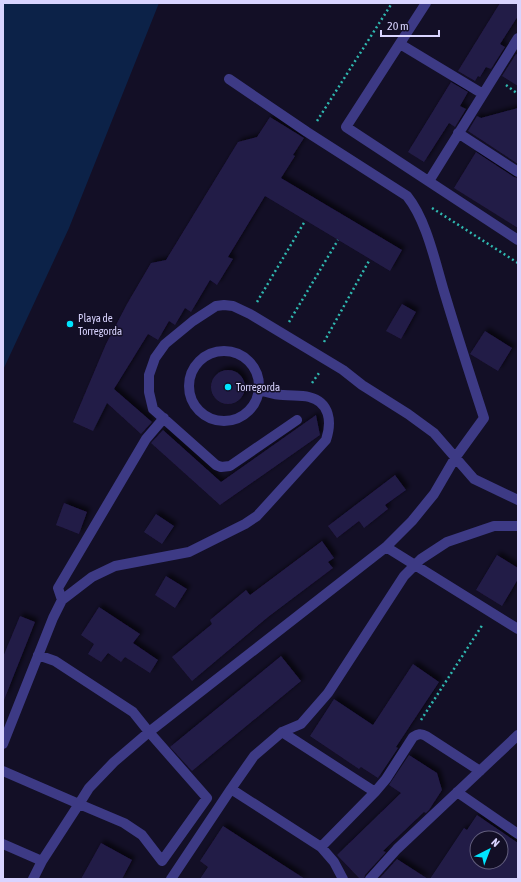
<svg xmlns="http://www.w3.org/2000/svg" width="521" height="882" font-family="'Asap Condensed',sans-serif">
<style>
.water{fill:#0c2248}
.building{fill:#241b47;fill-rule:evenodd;filter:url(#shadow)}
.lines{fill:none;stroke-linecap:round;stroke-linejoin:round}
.path{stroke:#2fb8b0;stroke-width:2.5;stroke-dasharray:2 3;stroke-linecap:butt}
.lane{stroke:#3d3a85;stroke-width:10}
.poi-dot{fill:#00e5ff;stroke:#130f26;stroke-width:1.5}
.labels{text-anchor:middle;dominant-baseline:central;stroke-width:3;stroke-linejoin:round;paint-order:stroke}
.poi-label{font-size:11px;fill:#d9d4ff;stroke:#130f26;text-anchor:start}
</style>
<defs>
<filter id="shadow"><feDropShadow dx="3.5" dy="-3.5" stdDeviation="2" flood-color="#0009"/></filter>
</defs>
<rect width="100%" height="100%" fill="#130f26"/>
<path class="water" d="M3 3H159L69 228 3 370Z"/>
<path class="building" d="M500 3H518V16L500 44 505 47 491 69 486 67 480 77 478 76 475 81 458 71Z
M516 54 518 55V86L502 76Z
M451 82 468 92 460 106 466 109 455 127 449 123 424 162 408 152Z
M518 108V164L468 131 477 116 481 118Z
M270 117 304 138 293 155 295 156 281 178 402 250 390 271 265 196 228 257 233 259 217 285 210 280 191 312 185 308 175 325 169 321 158 340 148 334 114 389 152 422 141 434 107 403 93 431 73 422 106 344 127 304 151 263 166 260 238 142 257 137Z
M476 152 514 177 518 178V228L454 188Z
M402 304 416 312 401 339 386 331Z
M485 331 512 348 498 371 470 354Z
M211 387a17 17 0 1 1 34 0a17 17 0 1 1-34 0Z
M316 415 320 435 220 505 151 443 163 430 221 482Z
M395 475 406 490 385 505 388 509 364 528 359 521 337 538 328 526Z
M64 503 87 512 79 534 56 525Z
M156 514 174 526 162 544 144 532Z
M322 541 334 558 328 562 333 568 268 617 192 681 172 657 212 624 210 620 246 590 250 595Z
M497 555 518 568V579L502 606 476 590Z
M166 576 187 589 175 608 155 595Z
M99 607 140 634 133 643 158 660 150 673 125 657 121 662 108 653 101 662 88 654 94 644 81 635Z
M20 616 35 622 4 700 3 657Z
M281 656 301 681 192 771 170 747Z
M413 664 439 682 396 747 398 748 378 778 361 767 359 769 310 736 334 699 373 725Z
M409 755 437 773 442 790 429 810 426 813 424 812 383 851 386 852 365 875 364 879H360L337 855 401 793 389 785Z
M477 815 518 843V879H430L464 828 467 830ZM477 838H501V862H477Z
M223 826 305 879H200L208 867 200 861Z
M101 843 132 860 122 879H81Z
M397 859 428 879H379Z"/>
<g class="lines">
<path class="path" d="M506 85 518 94
M317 121 392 3
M432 208 518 263
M257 302 305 221
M289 322 338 240
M324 342 370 259
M312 383 319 373
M421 720 483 624"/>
<path class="lane" d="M426 3 346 127 518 240
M400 44 483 94
M458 133 518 172
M429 181 518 38
M189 386a35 35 0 1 1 70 0a35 35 0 1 1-70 0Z
M297 420 230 466 221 467 216 465 153 409 149 392V375L155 358 165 344 193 321 216 306 224 305 233 306 250 314 343 370 362 385 408 414 434 433 474 479 518 500
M386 547 518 629
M62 600 58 588 146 439 164 418
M38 655 55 661 133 712 149 732 386 547 412 521 434 494 455 458 484 418C471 378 458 338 446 298 436 267 428 222 407 196L307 132 229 79
M149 732 207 798 162 861 142 835 124 823 79 804 89 788 114 762Z
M282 732 375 792 321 847 231 789 254 756 282 732 301 724 328 693 404 576 421 559 447 542 494 526H518
M3 744 53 618 62 600 92 577 115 566 189 552 245 524 257 516 326 440C332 422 330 402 309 397 301 395 292 396 283 395 275 395 267 392 259 390
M3 771 79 804 42 861 3 844
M375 792 386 779 413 737C418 734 421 733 426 736L480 771
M457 792 518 834
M321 847 334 862 343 879
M33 879 42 861
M171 879 231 789
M370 879 397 849 518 735"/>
</g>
<g class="poi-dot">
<circle cx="70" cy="324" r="4"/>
<circle cx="228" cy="387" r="4"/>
</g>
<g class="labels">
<g class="poi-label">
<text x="78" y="318">Playa de<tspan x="78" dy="13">Torregorda</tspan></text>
<text x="236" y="387">Torregorda</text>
</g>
</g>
<rect width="521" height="882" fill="none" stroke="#d9d4ff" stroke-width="8"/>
<g transform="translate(489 850) rotate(42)"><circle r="19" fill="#130f26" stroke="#625e7d"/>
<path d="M0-3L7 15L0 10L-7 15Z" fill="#00e5ff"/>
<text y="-6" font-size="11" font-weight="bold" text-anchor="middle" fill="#d9d4ff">N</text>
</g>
<path d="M381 30v6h58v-6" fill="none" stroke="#d9d4ff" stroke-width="2"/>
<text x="387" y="30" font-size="12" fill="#d9d4ff" stroke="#130f26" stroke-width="3" paint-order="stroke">20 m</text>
</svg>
